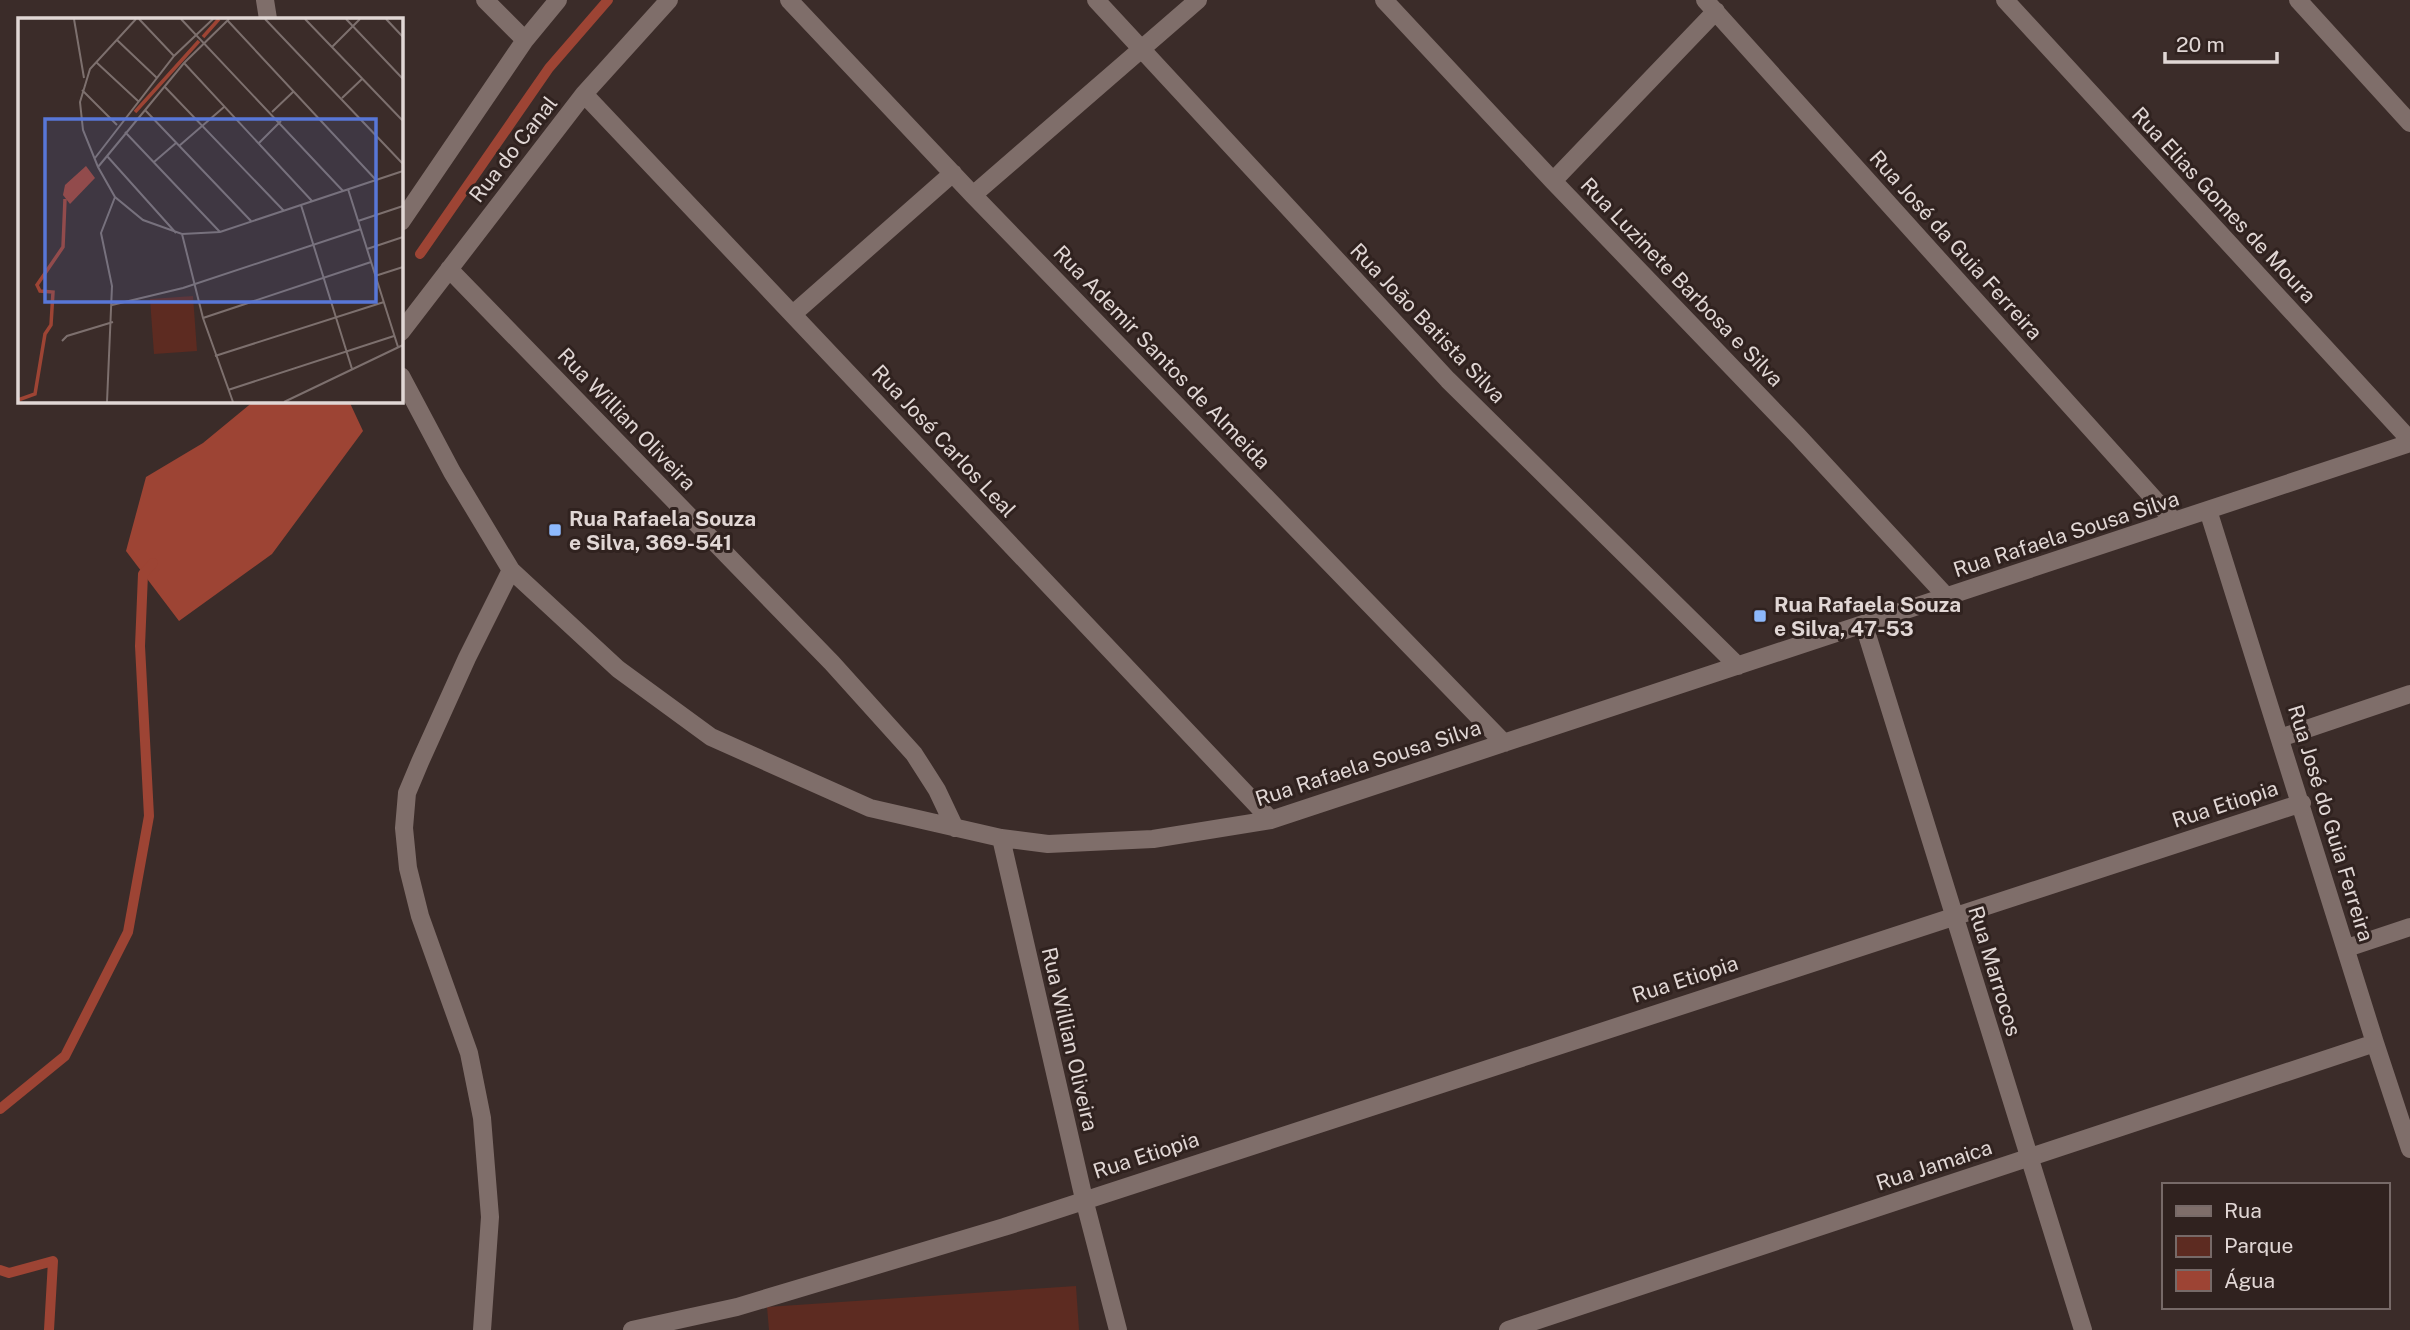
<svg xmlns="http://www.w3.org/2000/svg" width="2410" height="1330" font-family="'Public Sans',sans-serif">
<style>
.green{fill:#5d2b21}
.water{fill:#9d4434}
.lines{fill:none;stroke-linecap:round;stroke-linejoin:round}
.stream{stroke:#9d4434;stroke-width:10}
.minor{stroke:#7f6e6a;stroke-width:18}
.poi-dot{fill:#8db9fc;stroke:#30221f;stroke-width:2.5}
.labels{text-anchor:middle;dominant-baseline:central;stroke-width:6;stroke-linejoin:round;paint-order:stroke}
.street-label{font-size:21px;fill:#e1d7d5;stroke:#30221f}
.poi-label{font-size:21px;font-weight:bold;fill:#e1d7d5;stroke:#30221f;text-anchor:start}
.inset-river{fill:none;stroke:#9d4434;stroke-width:3.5}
.inset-road{fill:none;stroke:#7d706e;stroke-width:2}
.view{fill:#5877d7;fill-opacity:0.15;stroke:#5877d7;stroke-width:3.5}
.inset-edge{fill:none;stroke:#e1d7d5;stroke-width:3.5}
</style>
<rect width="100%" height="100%" fill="#3b2c29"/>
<path class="green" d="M1076 1286 1079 1330H769L767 1307Z"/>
<path class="water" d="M254 401H349L363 431 272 554 179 621 126 551 146 477 203 443Z"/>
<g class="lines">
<path class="stream" d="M420 254 549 68 608 0
M0 1109 65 1056 128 932 149 816 140 646 143 574 153 563
M0 1270 9 1273 53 1261 49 1330"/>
<path class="minor" d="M265 0 268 19
M485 0 525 40
M789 0 973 195 1504 743
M1096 0 1448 380 1738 666
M1384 0 1553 181 1798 436 1947 597
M1705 0 2174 521
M2005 0 2410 440
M2298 0 2410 123
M584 94 1271 820
M1553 181 1716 11
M973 195 1198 0
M401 222 525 40 558 0
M449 269 832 663 914 754 937 790 955 828
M793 314 953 173
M401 332 584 94 669 0
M401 376 452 472 511 570 618 669 711 737 870 808 1001 838 1048 844 1153 839 1271 820 2410 443
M2208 510 2375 1043 2410 1149
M1864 625 2083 1330
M2280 738 2410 694
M1001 838 1084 1199 1118 1330
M2347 948 2410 927
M482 1330 490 1217 482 1118 469 1053 420 916 408 868 404 828 407 793 420 762 467 658 511 570
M632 1330 737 1307 1004 1227 2302 803
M1508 1330 2375 1043"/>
</g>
<g class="poi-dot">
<rect x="548" y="523" width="14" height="14" rx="3.5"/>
<rect x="1753" y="609" width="14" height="14" rx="3.5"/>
</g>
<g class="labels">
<g class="street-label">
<text transform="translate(513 149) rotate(-52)">Rua do Canal</text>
<text transform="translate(2224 205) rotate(47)">Rua Elias Gomes de Moura</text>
<text transform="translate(1956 245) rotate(48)">Rua José da Guia Ferreira</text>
<text transform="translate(1682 282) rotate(46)">Rua Luzinete Barbosa e Silva</text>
<text transform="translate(1428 323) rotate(46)">Rua João Batista Silva</text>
<text transform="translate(1162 357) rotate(46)">Rua Ademir Santos de Almeida</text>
<text transform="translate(627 419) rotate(46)">Rua Willian Oliveira</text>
<text transform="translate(944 441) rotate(47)">Rua José Carlos Leal</text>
<text transform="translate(2066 534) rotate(-18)">Rua Rafaela Sousa Silva</text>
<text transform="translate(1368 763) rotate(-18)">Rua Rafaela Sousa Silva</text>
<text transform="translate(2225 804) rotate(-18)">Rua Etiopia</text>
<text transform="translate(2331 823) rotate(73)">Rua José do Guia Ferreira</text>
<text transform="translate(1995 971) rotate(73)">Rua Marrocos</text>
<text transform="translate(1685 979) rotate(-18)">Rua Etiopia</text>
<text transform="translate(1070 1039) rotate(77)">Rua Willian Oliveira</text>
<text transform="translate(1146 1155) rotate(-18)">Rua Etiopia</text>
<text transform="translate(1934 1165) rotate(-18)">Rua Jamaica</text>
</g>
<g class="poi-label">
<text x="569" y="518">Rua Rafaela Souza<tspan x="569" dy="24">e Silva, 369-541</tspan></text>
<text x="1774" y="604">Rua Rafaela Souza<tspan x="1774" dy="24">e Silva, 47-53</tspan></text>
</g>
</g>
<g transform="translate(18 18)">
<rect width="385" height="385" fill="#3b2c29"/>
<path d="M175 278 179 333 136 336 132 281Z" fill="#5d2b21"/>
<path d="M68 148 77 160 52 186 45 177 47 167Z" fill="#9d4434"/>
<path class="inset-river" d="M185 19 201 1M117 94 181 23M0 382 17 376 27 316 33 307 35 274 22 273 19 267 45 229 47 181"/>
<path class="inset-road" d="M56 1 66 60M118 1 72 51 62 84 65 112 80 149 97 179 125 202 164 216 202 214 385 153M121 1 156 38M163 1 325 173M247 1 385 146M287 1 385 103M328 1 385 61M368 1 385 19M210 3 358 162M99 22 139 60M314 29 342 1M78 44 120 83M166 45 294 183M146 68 266 193M64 72 99 107M324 80 344 61M127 92 233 203M254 94 276 73M107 114 202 214M240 126 263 103M161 128 206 89M89 138 158 215M77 140 156 38 195 1M136 144 158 125M80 149 166 45 211 1M330 171 380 329M283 187 334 351M340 203 385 188M164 216 185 300 215 384M349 231 385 219M357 258 385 249M94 287 165 270 343 211M185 300 353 244M44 323 49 318 95 304M197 338 366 284M210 372 376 318M89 384 94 268 83 215 97 179M266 384 385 327"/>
<path class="view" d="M27 101H358V284H27Z"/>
<rect width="385" height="385" class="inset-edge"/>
</g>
<rect x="2162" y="1183" width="228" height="126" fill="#30221f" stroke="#776a68" stroke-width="2"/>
<rect x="2176" y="1206" width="35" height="10" fill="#7f6e6a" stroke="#776a68" stroke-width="2"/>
<text x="2224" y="1218" font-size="21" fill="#e1d7d5">Rua</text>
<rect x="2176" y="1236" width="35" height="21" fill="#5d2b21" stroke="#776a68" stroke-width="2"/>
<text x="2224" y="1253" font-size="21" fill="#e1d7d5">Parque</text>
<rect x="2176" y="1270" width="35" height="21" fill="#9d4434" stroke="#776a68" stroke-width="2"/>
<text x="2224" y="1288" font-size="21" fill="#e1d7d5">Água</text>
<path d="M2165 52v10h112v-10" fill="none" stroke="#e1d7d5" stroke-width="3.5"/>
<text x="2176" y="52" font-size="21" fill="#e1d7d5" stroke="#30221f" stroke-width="5" paint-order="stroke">20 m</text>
</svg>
